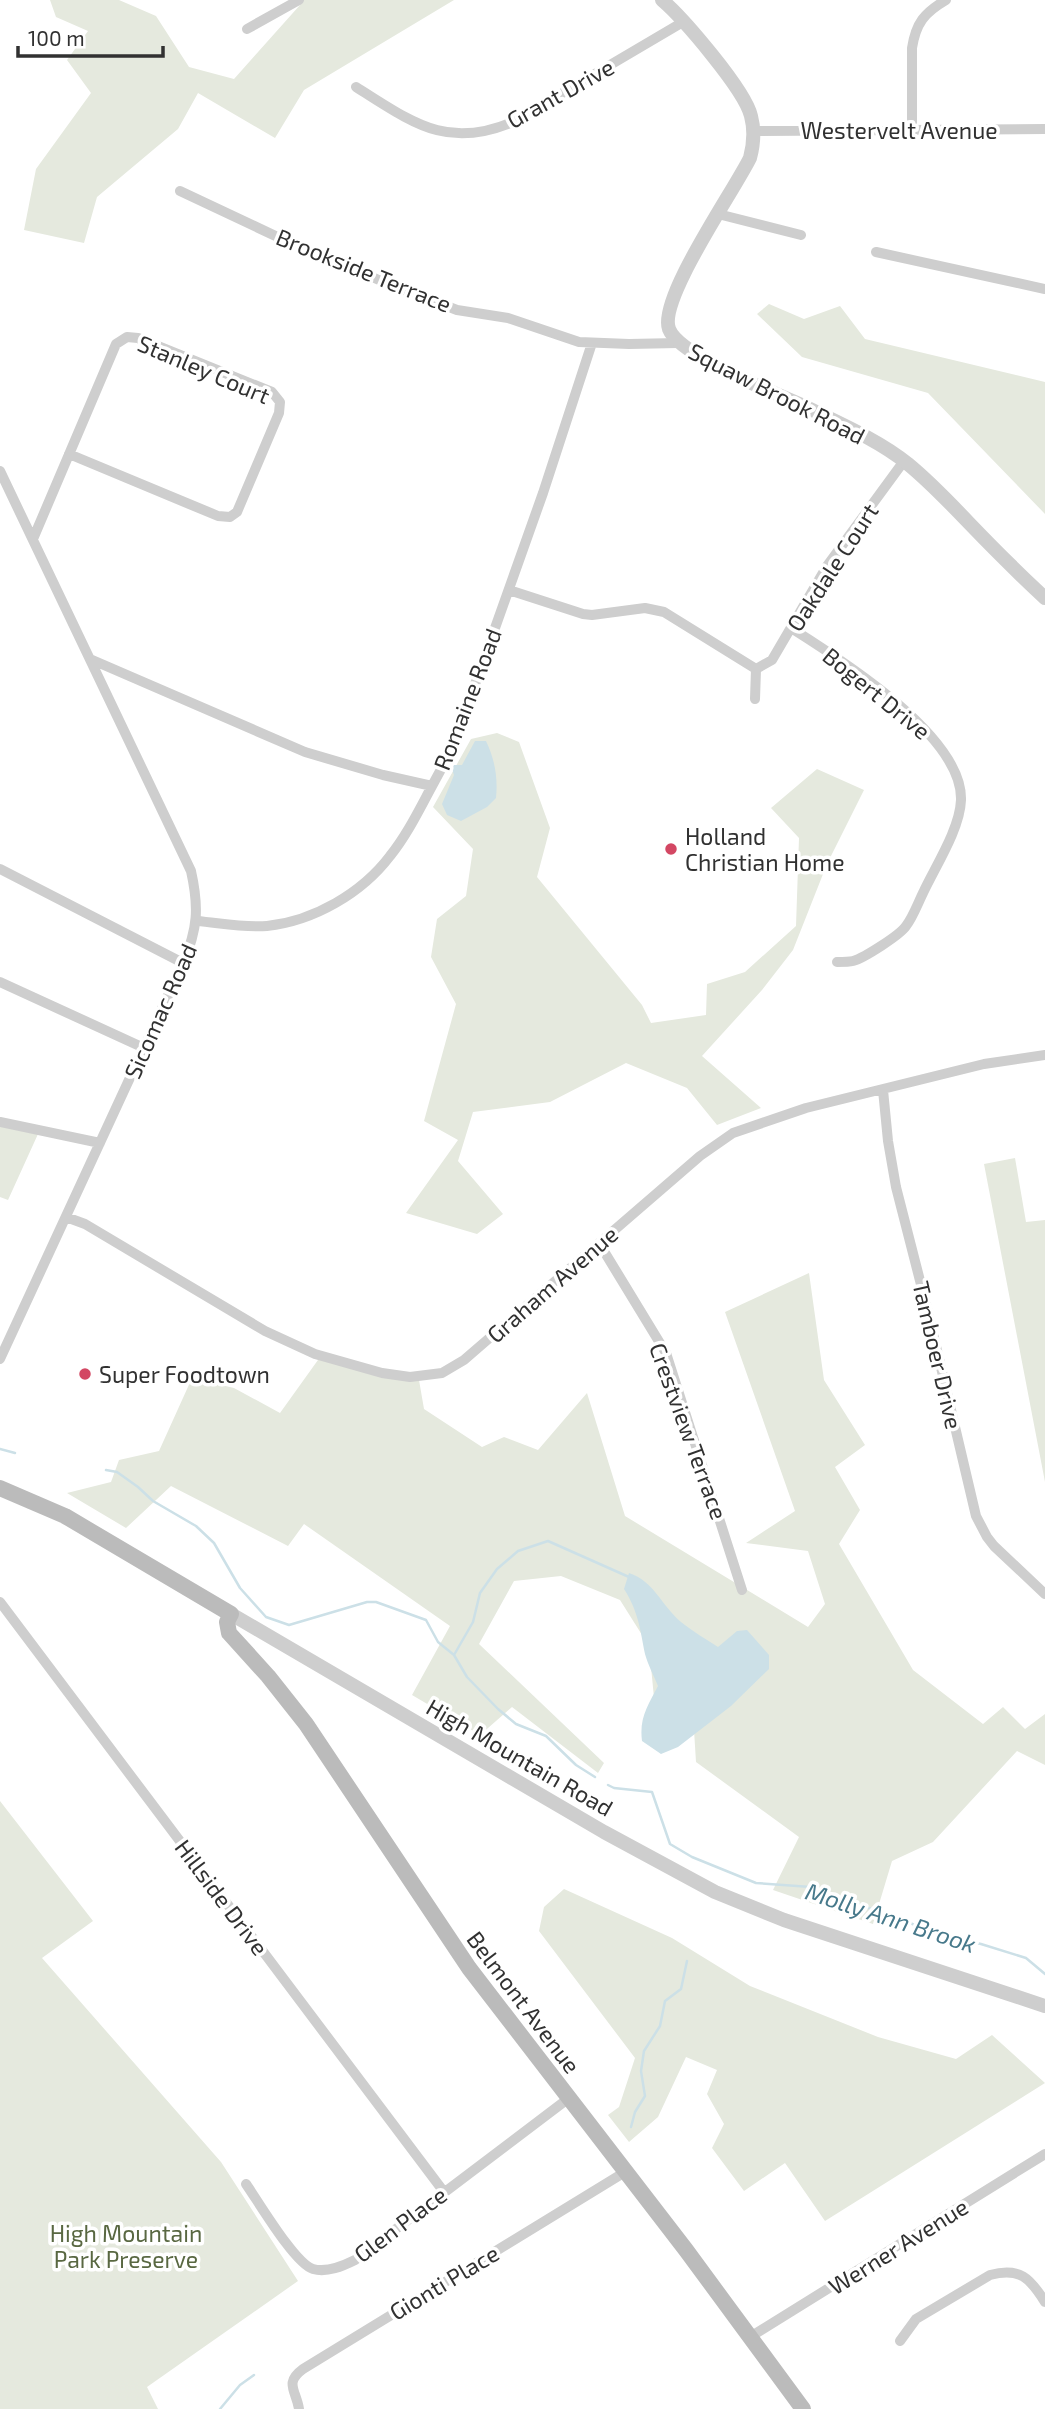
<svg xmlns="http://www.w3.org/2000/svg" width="1045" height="2409" font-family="'Exo 2',sans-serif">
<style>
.green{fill:#e5e9de}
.water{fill:#cce0e7}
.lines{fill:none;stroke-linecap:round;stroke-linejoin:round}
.stream{stroke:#cce0e7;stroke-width:2.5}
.minor{stroke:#cecece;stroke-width:10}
.tertiary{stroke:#cecece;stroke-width:14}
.secondary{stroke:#bbb;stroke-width:16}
.poi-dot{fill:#d34763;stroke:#fff;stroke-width:2.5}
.labels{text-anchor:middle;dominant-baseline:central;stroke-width:7;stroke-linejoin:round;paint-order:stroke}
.street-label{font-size:23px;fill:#313131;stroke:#fff}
.poi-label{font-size:23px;fill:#313131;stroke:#fff;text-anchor:start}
.park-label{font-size:23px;fill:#596842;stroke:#fff}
.water-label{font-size:24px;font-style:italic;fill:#47798b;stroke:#fff}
</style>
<rect width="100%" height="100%" fill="#fff"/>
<path class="green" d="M50 0H119L156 16 189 67 234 79 300 5 295 0H454L304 90 275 138 198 93 178 129 97 197 84 243 24 230 36 169 91 93 67 60 88 31 56 17Z
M769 304 804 319 840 306 865 339 1045 382V514L928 393 802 357 757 314Z
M497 733 519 742 550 828 537 877 642 1005 651 1023 706 1015 707 984 745 972 796 926 799 838 771 808 817 769 864 790 827 864 793 950 762 990 702 1056 761 1108 717 1125 687 1088 626 1063 550 1102 473 1112 458 1161 503 1214 477 1234 406 1213 458 1140 424 1121 456 1004 431 957 437 919 466 896 473 849 433 807 471 739Z
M0 1125 38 1134 8 1200 0 1197Z
M1015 1158 1026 1222 1045 1220V1482L984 1164Z
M809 1273 824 1380 865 1445 835 1467 860 1510 839 1544 913 1670 983 1724 1003 1707 1025 1729 1045 1714V1765L1017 1751 933 1842 892 1861 873 1924 773 1890 799 1837 696 1762 694 1730 657 1729 649 1646 620 1600 561 1576 514 1581 479 1644 604 1763 598 1773 512 1707 480 1735 412 1695 450 1626 304 1524 288 1546 171 1486 126 1528 67 1493 111 1482 119 1460 159 1451 192 1378 234 1388 280 1413 323 1353 419 1380 424 1409 482 1447 504 1437 538 1450 587 1393 625 1516 808 1627 825 1604 808 1551 746 1543 795 1511 725 1312Z
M0 1801 93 1921 42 1958 221 2162 298 2281 147 2387 158 2409H0Z
M564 1889 672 1938 750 1986 878 2037 956 2059 992 2035 1045 2083 825 2221 785 2163 744 2191 712 2148 724 2124 707 2094 717 2070 686 2057 658 2117 629 2142 608 2115 619 2107 635 2058 539 1931 544 1907Z"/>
<path class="water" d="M475 741H486C495 760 498 778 496 798L487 807 461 821 447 815 442 804 454 775 452 769 454 765H462Z
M629 1573C654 1581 661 1605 681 1622 692 1631 706 1639 718 1647L737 1631 747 1630 769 1655V1669L731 1706 678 1747 661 1754 642 1741C639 1718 648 1705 658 1686 654 1676 648 1665 645 1654 640 1628 638 1611 624 1589Z"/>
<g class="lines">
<path class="stream" d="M0 1449 15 1453
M106 1470 117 1472 138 1487 153 1501 196 1526 214 1543 240 1588 266 1617 289 1625 367 1602H376L426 1620 438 1642 454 1655 467 1677 498 1709 516 1724 546 1736 576 1765 595 1777
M454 1655 473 1622 480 1593 497 1569 518 1551 548 1541 629 1577
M608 1785 614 1788 652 1792 670 1844 692 1857 756 1883 811 1887 948 1937 981 1944 1026 1958 1045 1974
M631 2127 635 2112 645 2096 641 2071 644 2051 660 2026 665 2001 681 1989 687 1961
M220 2409 240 2385 254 2375"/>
<path class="minor" d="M247 29 299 0
M356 87C412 122 447 151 515 121L683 22
M912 129V48C916 23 924 13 946 0
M754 131 1045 129
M180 191 284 240 391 285 457 310 508 318 579 342 629 344 678 343
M718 214 801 235
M876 252 1045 289
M0 471 191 871C199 907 198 929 183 963L0 1359
M33 539 116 344 127 337 138 338 272 392 280 402 279 413 237 512 230 517 218 516 69 454
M509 590 583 614 592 615 645 608 664 612 756 669
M791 628C840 659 963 736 961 800 960 829 935 867 923 893 918 903 913 917 906 926 900 935 864 958 853 961 849 962 842 962 837 962
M90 659 305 752 383 775 432 786 452 749 543 493 592 343
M755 699 756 669 772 660 827 566 904 461
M0 869 183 963
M197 921C220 923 244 928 267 926 314 921 362 893 390 856 407 835 419 810 432 786
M0 982 144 1048
M883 1090 888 1141 896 1187 927 1308 976 1516 987 1537 994 1546 1045 1594
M0 1122 100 1143
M66 1217 85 1224 265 1331 315 1354 382 1373 410 1377 442 1373 464 1360 700 1156 733 1133 806 1108 984 1064 1045 1055
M599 1243 666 1353 742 1590
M0 1602 444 2192
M246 2184C258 2201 295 2264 313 2269 327 2273 343 2266 355 2260L569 2098
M750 2337 1045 2154
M900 2341 916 2319 990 2275C1020 2267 1030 2278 1045 2302
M299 2409C296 2390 284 2383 303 2369L625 2172"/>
<path class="tertiary" d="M662 0C683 18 745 90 751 116 755 131 754 143 750 158 734 191 658 299 669 329 679 356 778 394 806 407 839 423 880 441 908 464 930 482 950 503 969 523 994 549 1019 574 1045 598
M231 1614 604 1832 715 1892 784 1920 1045 2006"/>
<path class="secondary" d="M0 1488 65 1516 231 1614 227 1622 229 1633 268 1676 306 1724 469 1968 686 2250 803 2409"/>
</g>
<g class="poi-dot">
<circle cx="671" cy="849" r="7"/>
<circle cx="85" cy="1374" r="7"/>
</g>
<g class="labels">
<g class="street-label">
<text transform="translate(560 93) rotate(-29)">Grant Drive</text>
<text x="899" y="130">Westervelt Avenue</text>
<text transform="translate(364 270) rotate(22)">Brookside Terrace</text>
<text transform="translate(204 369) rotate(23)">Stanley Court</text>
<text transform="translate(777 393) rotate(27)">Squaw Brook Road</text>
<text transform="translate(832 567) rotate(-57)">Oakdale Court</text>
<text transform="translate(877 693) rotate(39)">Bogert Drive</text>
<text transform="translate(467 699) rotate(-69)">Romaine Road</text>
<text transform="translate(160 1011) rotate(-66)">Sicomac Road</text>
<text transform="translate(552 1284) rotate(-41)">Graham Avenue</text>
<text transform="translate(938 1355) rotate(77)">Tamboer Drive</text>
<text transform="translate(689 1431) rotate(70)">Crestview Terrace</text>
<text transform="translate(520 1757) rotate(30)">High Mountain Road</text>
<text transform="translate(222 1897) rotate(53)">Hillside Drive</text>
<text transform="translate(524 2002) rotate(53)">Belmont Avenue</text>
<text transform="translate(400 2224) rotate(-37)">Glen Place</text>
<text transform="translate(898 2246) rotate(-32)">Werner Avenue</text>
<text transform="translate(444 2282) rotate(-31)">Gionti Place</text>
</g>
<g class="poi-label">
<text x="685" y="836">Holland<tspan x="685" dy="26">Christian Home</tspan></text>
<text x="99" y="1374">Super Foodtown</text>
</g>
<g class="park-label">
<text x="126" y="2233">High Mountain<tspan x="126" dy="26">Park Preserve</tspan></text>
</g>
<g class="water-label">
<text transform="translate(891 1917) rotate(18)">Molly Ann Brook</text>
</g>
</g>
<path d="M18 46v10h145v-10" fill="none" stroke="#313131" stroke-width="3.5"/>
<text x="28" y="46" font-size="21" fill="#313131" stroke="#ffffff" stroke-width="5" paint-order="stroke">100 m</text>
</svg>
